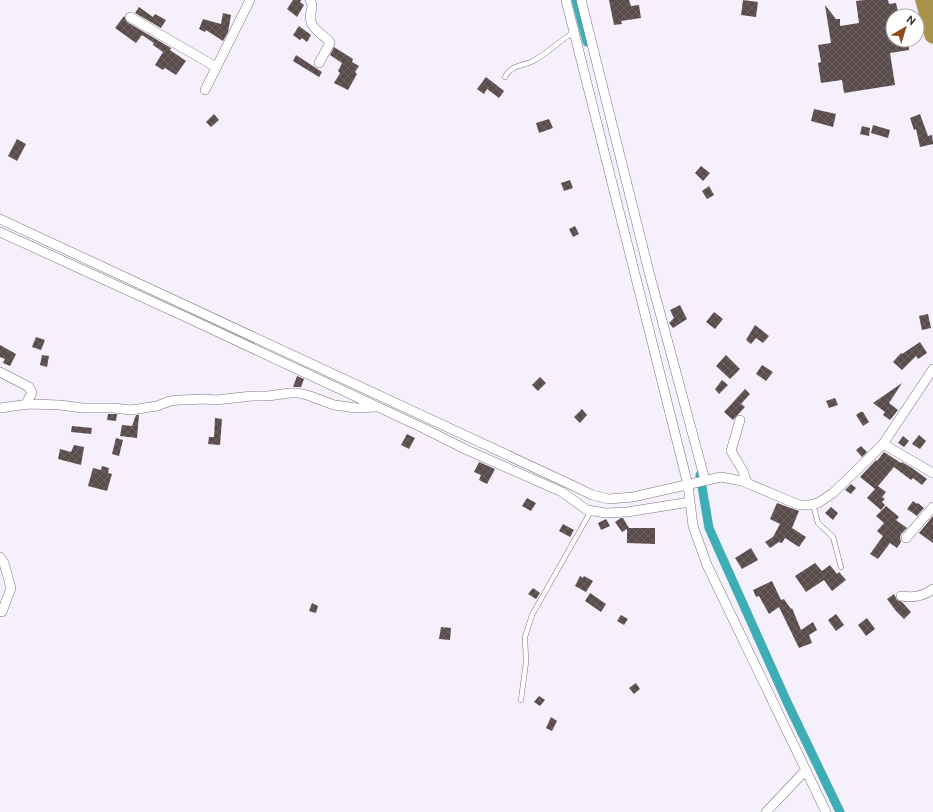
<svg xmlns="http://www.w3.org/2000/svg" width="933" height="812" font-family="Ubuntu,sans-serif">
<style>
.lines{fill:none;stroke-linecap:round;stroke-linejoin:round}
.canal{stroke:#3dadb6;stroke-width:9}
.building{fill:url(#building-cross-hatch)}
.lane-casing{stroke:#7b7580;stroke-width:5.5}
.street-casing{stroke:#7b7580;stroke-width:10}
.highway-casing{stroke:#d5d5d6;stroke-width:18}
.lane{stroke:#fff;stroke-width:4.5}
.street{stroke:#fff;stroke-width:9}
.highway{stroke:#a89149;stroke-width:17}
</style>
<defs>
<pattern id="building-cross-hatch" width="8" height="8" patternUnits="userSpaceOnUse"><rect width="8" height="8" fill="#5a4c4a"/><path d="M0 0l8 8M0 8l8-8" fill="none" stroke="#6e6362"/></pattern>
</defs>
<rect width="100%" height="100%" fill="#f6effc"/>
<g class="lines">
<path class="canal" d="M576 0 587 42
M700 475 709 528 787 702 840 812"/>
</g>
<path class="building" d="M293 0H301L300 2 304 5 297 17 287 9Z
M609 0H629L631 6 639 5 641 18 621 21 622 24 614 25Z
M743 0 758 2 756 17 741 15Z
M864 0H888L889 4 896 3 899 16H893V40H908L909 50 890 53 895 85 844 93 842 80 821 83 818 63 821 62 818 45 831 43 825 5 836 19H840V26L859 23 856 1Z
M139 7 153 17 155 14 166 20 161 28 135 13Z
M223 13 231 15 228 32 223 41 206 30 205 32 199 29 203 19 221 24Z
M124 16 127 22 171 48 170 50 186 61 176 75 165 68 163 70 155 65 163 52 153 45 154 43 142 35 136 43 115 28Z
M299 26 311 35 307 42 302 38 300 40 293 35Z
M334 47 353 59 352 62 359 66 355 72 357 74 348 90 334 83 340 73 338 71 342 63 330 55Z
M296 55 322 72 319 77 293 61Z
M486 77 504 91 499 98 487 89 484 94 477 89Z
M814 109 836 114 833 127 811 121Z
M214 114 219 120 211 127 206 122Z
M920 114 928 136 932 135 933 142V144L920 147 916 129 914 130 910 118Z
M549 119 553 128 539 133 536 123Z
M873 125 890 130 888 138 871 133Z
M862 126 870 128 869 136 860 134Z
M17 139 26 144 17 161 8 156Z
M701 166 710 173 703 181 695 173Z
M570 180 573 188 564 191 561 183Z
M709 186 714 195 707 199 702 191Z
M575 226 579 234 573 237 569 229Z
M680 305 687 319 673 328 669 323 674 318 670 310Z
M714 312 723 319 715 329 706 322Z
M928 314 931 328 922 330 919 316Z
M755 325 769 336 763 343 756 338 751 344 746 340Z
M36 337 45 340 41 350 32 347Z
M920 342 927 353 918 359 916 356 902 370 893 362 901 353 902 354Z
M0 345 16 354 10 366 3 363 5 359 0 357Z
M42 355 49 356 47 367 40 365Z
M726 355 740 369 730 379 716 366Z
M762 365 773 372 766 381 756 374Z
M297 376 304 379 301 387H293Z
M540 377 546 383 538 391 532 385Z
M722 380 728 385 719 394 715 389Z
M902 383 889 403 898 410 890 420 883 415 885 412 873 403Z
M745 389 750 394 741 404 745 407 733 420 724 412Z
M835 398 838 405 829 408 826 401Z
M582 409 587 415 580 423 574 417Z
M860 412H863L869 422 863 426 856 415Z
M108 414H117L116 421 107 420Z
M136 415H139L137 438 120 436 122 425 132 426Z
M215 418 222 419 220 445 208 444 209 437H214Z
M72 426 92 428 91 434 71 432Z
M407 434 415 438 409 449 401 445Z
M919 435 926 441 920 449 912 444Z
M903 436 909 441 904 447 898 443Z
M116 438 123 440 119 456 112 454Z
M74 445 84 447 81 465 58 459 60 449 71 452Z
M861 446 867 452 862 457 856 450Z
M884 452 901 463 902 462 912 468 927 479 922 485 913 478 911 480 894 467 878 486 886 492 882 497 885 499 882 502 885 505 881 510 867 498 875 489 860 477 876 460 877 461Z
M479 462 495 469 487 484 479 480 481 475 474 472Z
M102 466 109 468 108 473 112 474 107 491 88 486 93 468 101 470Z
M851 484 856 488 851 494 845 490Z
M527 498 536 503 531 511 522 506Z
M913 501 917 504 918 503 924 508 917 516 907 509Z
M777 503 799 511 792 528 806 537 799 547 785 538 782 543 779 542 770 548 765 542 773 537 780 524 770 519Z
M886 506 899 517 896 520 907 528 901 534 900 537 901 542 897 548 890 543 878 559 870 554 883 536 877 531 884 523 876 516Z
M831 507 838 513 833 520 825 513Z
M933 516V543L919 533Z
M621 518H623L629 528H628H655V544L627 543V529L622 532 615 522Z
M606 519 610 526 601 530 598 523Z
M563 524 574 530 570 537 559 531Z
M751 548 758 560 742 569 735 558Z
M815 563 822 571 830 565 837 574 839 572 846 580 832 591 824 580 806 592 795 576Z
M580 576 583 578 584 576 593 581 586 592 575 586Z
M772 581 781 600 784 599 791 609 792 608 801 630 813 622 817 630 809 635 812 643 799 648 779 607 769 614 759 596 756 597 753 590Z
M533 588 540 593 536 599 528 594Z
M590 593 606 604 601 612 585 601Z
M894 594 897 600 902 602 911 612 904 619 896 611 887 599Z
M312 603 318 606 316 613 309 611Z
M836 614 844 625 836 631 828 620Z
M621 615 628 619 624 625 617 621Z
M867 618 875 629 866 636 858 625Z
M441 627 451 628 450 640 439 639Z
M636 683 640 689 634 694 629 688Z
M539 696 545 700 540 706 534 702Z
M551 717 557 721 552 731 546 728Z"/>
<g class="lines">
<defs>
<path id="lane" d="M505 77C510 66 521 66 531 62 547 54 559 41 574 32
M813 504 818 523 833 537 841 567
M521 700 526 662 525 637 532 615 591 511"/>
<path id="street" d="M310 0C313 5 312 7 311 12 307 27 321 33 329 41L330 43 319 63
M566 0 688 485 693 526 707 565 826 812
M581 0 649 272 705 480
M130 17 216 67
M205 90 250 0
M0 219 576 487 592 495 609 499 633 497 721 477 742 481 799 505H809L818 503 833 493 861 466 883 444 933 369
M0 232 190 319 423 428 467 450 562 492 587 510 606 513 627 512 690 502
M0 372 29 387 32 393 25 405
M0 408 29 404 60 405 83 408H114L131 410 157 406 170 401 180 400 206 399 216 400 252 396H268L290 393H299L310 396 334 405 356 408 376 407
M740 420 731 451 743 471 747 483
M883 444 933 473
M906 538 933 507
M0 557 4 563 11 588 2 612
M901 596C913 598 923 597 933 589
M766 812 806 770"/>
<path id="highway" d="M924 0 933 35"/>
</defs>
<use href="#lane" class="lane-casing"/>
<use href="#street" class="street-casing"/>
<use href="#highway" class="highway-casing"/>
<use href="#lane" class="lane"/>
<use href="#street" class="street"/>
<use href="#highway" class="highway"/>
</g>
<g transform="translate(905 28) rotate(38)"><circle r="19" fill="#ffffff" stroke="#abaaac"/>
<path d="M0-3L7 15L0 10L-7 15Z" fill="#8e4b1b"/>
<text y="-6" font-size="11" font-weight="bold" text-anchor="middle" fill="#2e2b30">N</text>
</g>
</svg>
